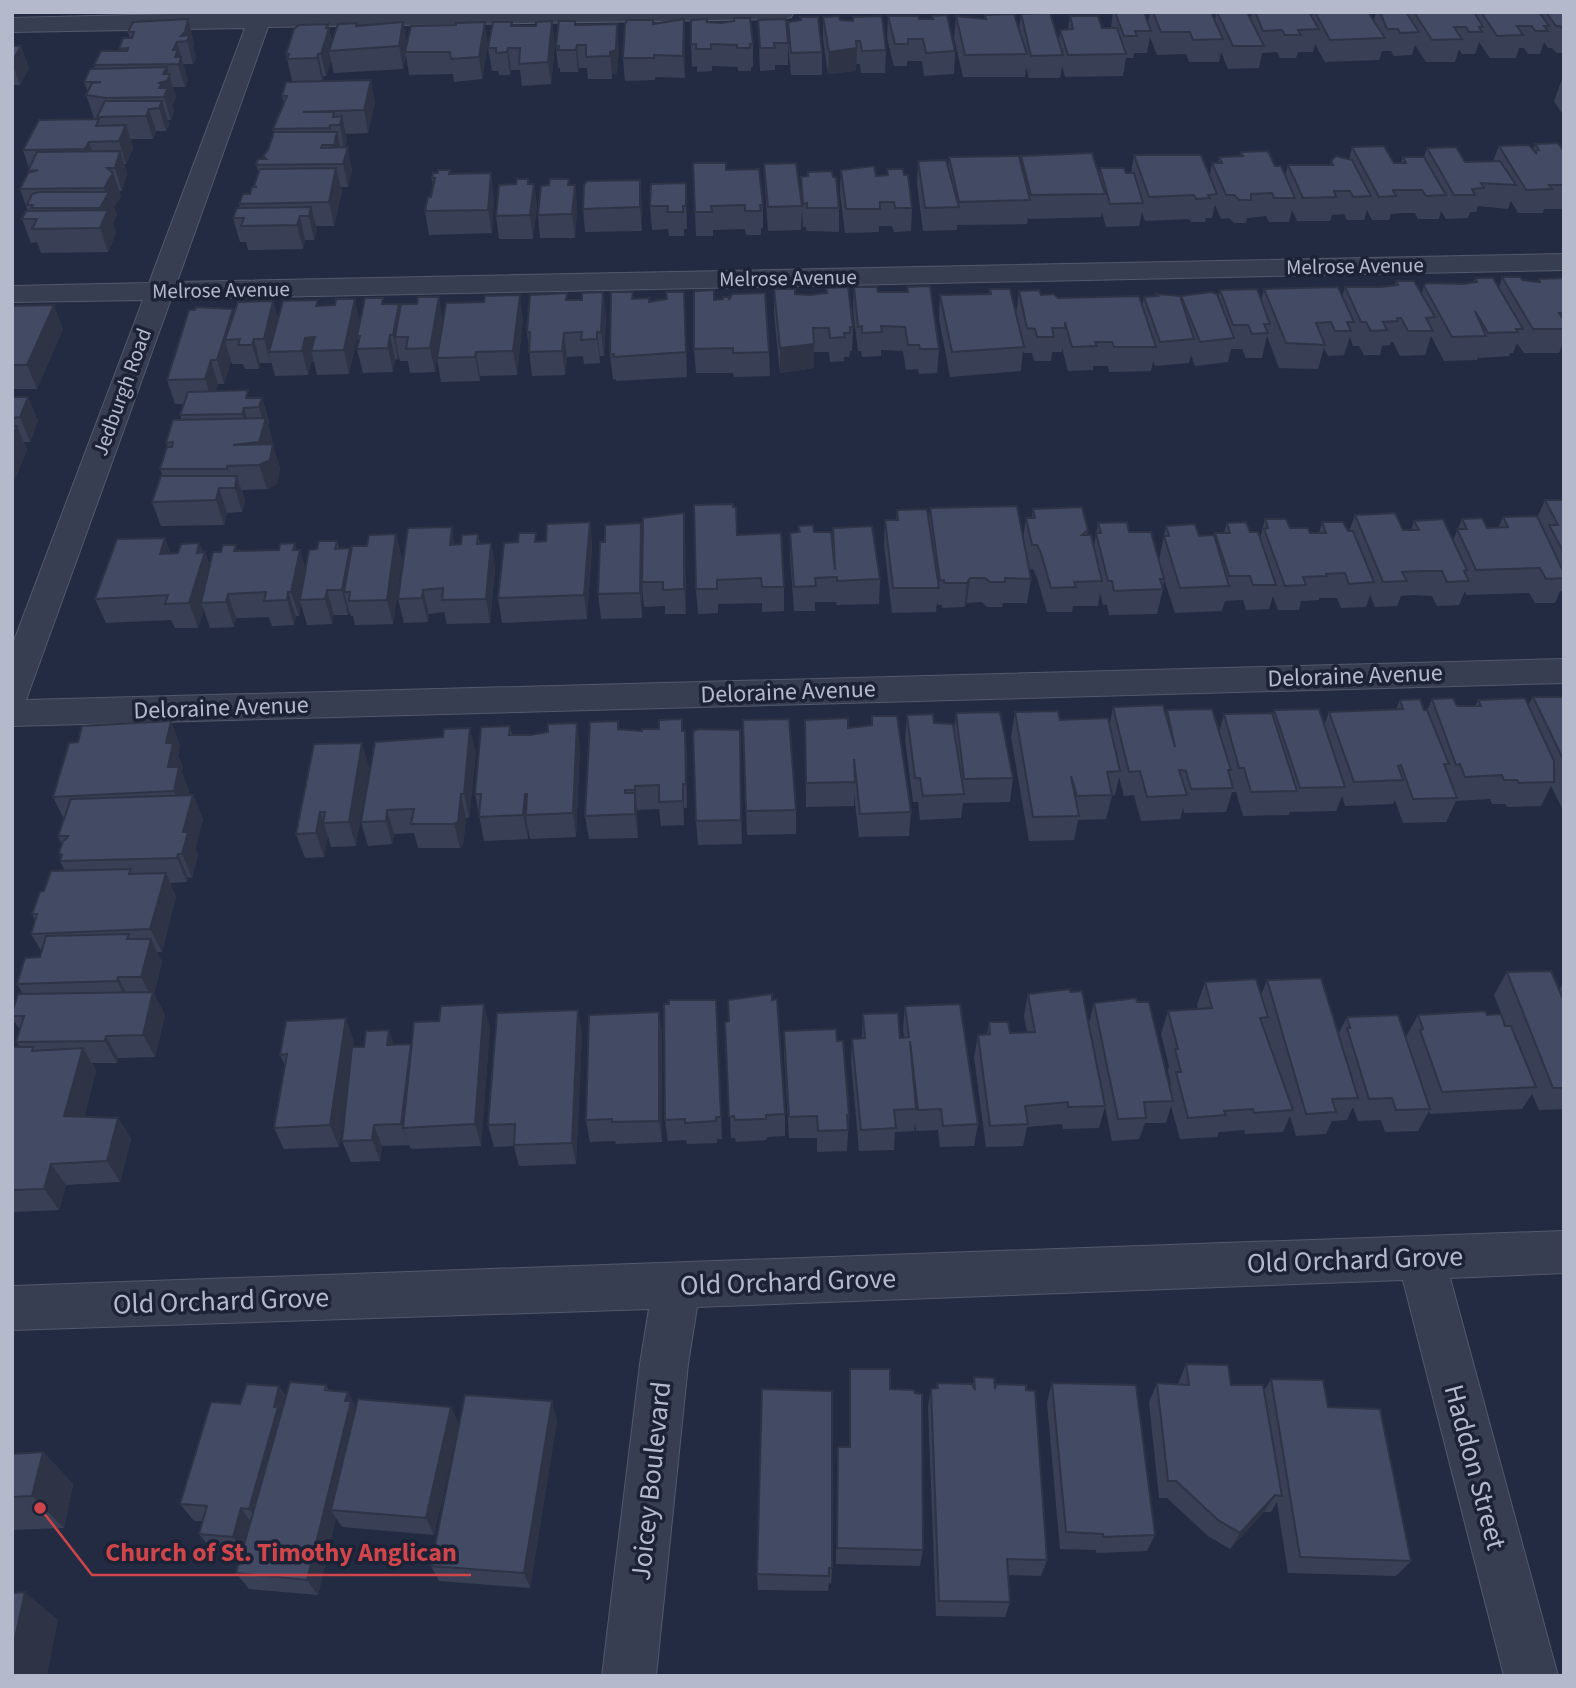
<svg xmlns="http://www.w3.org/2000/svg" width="1576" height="1688" font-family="'Source Sans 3',sans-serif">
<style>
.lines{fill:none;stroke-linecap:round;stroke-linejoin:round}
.street-casing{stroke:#53596c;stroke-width:2}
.street{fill:#383e51;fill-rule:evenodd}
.wall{fill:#394056}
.shaded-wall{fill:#2e3446}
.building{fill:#424a64;stroke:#2e3446;stroke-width:2}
.labels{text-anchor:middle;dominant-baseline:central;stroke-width:7;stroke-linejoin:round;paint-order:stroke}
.far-street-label{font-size:21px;fill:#b5b9cc;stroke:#1d2337}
.street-label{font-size:24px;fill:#b5b9cc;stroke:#1d2337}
.near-street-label{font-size:28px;fill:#b5b9cc;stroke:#1d2337}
.leader{fill:none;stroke:#cf4549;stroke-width:2.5}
.callout-dot{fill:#cf4549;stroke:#1d2337;stroke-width:2.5}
.callout-label{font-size:26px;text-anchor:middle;font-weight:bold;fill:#cf4549;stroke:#1d2337;stroke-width:7;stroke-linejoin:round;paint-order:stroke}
</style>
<rect width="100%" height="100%" fill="#232b42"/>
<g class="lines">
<defs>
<path id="street" d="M251 12H794L791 17 783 19 268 27 177 282 1564 254V270L171 299 26 700 1564 659V683L12 726V646L143 300 12 302V286L149 283 245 28 12 32V18Z
M1564 1231V1273L1450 1278 1558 1676H1504L1403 1280 697 1307 688 1364 656 1676H602L640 1364 649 1309 12 1330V1286Z"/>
</defs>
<use href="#street" class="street-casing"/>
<use href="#street" class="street"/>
</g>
<path class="wall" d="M1113 12H1144L1148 23 1150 12H1211L1215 21 1216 12 1250 20 1252 12H1309L1312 16 1313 12H1368L1374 20 1376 12H1564V53H1557L1552 48H1548L1544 42 1540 54H1528L1524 48H1519L1516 58H1490L1479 42 1475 54H1462L1459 49 1455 62H1426L1415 45 1412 55 1394 56 1391 51H1382L1379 60 1325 62 1315 44 1313 52H1298L1296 58H1280L1277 52 1262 53 1259 68 1228 69 1221 52 1219 62H1189L1186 54 1157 55 1150 37 1147 53H1134L1133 58H1126L1123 76 1065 77 1062 66 1060 78H1029L1026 67 1025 77H963L954 38 956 16 984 19 985 15 1019 29 1021 14 1059 41 1060 30 1068 29 1070 16 1102 28H1111Z
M888 16 919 19H932V16L955 51 954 74 924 76 922 61H907V66H894L887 38Z
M800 17 822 52V75H791L788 44V65H775V70L760 71 758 20 788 43V22L800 20Z
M823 17 840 20 852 21 853 17 886 50 885 73H861L860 64H856V71L828 74 823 39Z
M684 19 685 42V78L655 77V80L625 81 623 58 653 24Z
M575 21 576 25 619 47 617 73 612 75V79H588L587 68H579L578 72H560V68H558L556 46Z
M133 22 194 42 193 47 196 58 193 64H183L188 80 185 87H173L176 97 173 103 172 104 174 111 171 120H168L169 124 166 131H156L153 139H130L133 148 126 164H124L127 174 122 191H119L121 196 114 207 117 216 113 223 116 233 108 252 41 253 37 242 31 243 22 219 28 211 20 189 29 173 28 171 29 168 23 150 98 119 94 118 86 95 88 92 84 82 95 69 94 65 119 51V49L130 38 128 32Z
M403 22 407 44 488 45 482 79 454 82 453 74 409 75 406 55 403 69 334 73 331 60 326 76H323L322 81H292L286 54 329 28 332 42 357 26Z
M707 22 753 44V67H751V71H738V67L712 66V71L697 72V66L692 67 691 44Z
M512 26 555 44 551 84 522 86 520 70H511L510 75H499L498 71H492L488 48Z
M12 46H21L29 68 20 85H12Z
M1564 74V112H1561L1554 101Z
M282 96 375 102 368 133 345 134 347 139 345 147 352 170 348 187H341L342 192 334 226H316L317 230 314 240H305L303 249 248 250 246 242H240L233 218 240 208 239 204 250 194 255 187 259 173 256 165 263 159V156L268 150 274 132 273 129 284 104Z
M1535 144 1564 150V209H1544L1543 213H1518L1511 201 1508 209 1478 206 1476 212H1470L1468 218 1446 219 1441 211 1439 219H1418L1415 213H1403L1391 214 1389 220H1372L1367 210 1364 220H1347L1344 214 1332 215 1330 221H1297L1292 210 1289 222H1269L1266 216 1247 218 1246 223H1234L1229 218 1221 219 1215 205 1212 218H1206L1205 222H1191L1189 219 1145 221 1142 212 1139 226 1106 227 1102 212 1101 217 1029 219 1028 217 1027 224 957 225V230L923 231 917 184 918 161 948 170 949 157 1020 163 1021 156 1099 176 1100 168 1131 173 1134 155 1210 176 1212 163H1218L1219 157 1240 156 1241 152 1275 166 1285 176 1288 165H1330L1331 161 1349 160 1352 147 1394 163H1401L1403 157H1424L1427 148 1465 162 1493 161 1499 146 1533 150Z
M693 163 726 170 763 205V228H761V235H746L745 229 713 230V236H696Z
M764 164 801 202V177H833L839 208V232L807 231 806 227H803L802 208 801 230 768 231 765 187Z
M887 169 912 208 911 231 894 232 892 226H879V232L845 233 840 193 841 170 876 176 887 175Z
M451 174 494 197 492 233 429 235 425 211 431 197 433 187 432 178Z
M640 180 642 231 585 232 583 209Z
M529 184H534L537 207 533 239H499L496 216Z
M651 184 687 206V229H684V236H669L668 229 652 230 650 206Z
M549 185H575L577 208 575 238H540L538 215Z
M1502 277 1538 282 1539 279 1564 278V340L1559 353H1524L1517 343 1513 353H1510L1509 356 1479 358V356L1477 360 1444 361 1431 336 1425 355 1400 356 1393 342H1391L1390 345 1382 346 1380 355H1364L1359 346H1353L1350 337 1344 355 1328 356 1324 348 1318 369 1279 368 1267 336 1262 358H1246L1242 349H1231L1228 362 1195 366 1191 355 1189 363 1155 366 1153 361 1151 371 1109 372 1108 366H1093V370L1068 371 1062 348V352H1052L1051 361H1034L1032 353H1024L1023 350 1021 371 950 377 939 319 940 295 989 294 990 289 1016 314 1019 291 1058 298 1142 306 1144 297 1156 296V294L1181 298V296L1218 297 1220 290 1261 301 1264 289 1342 297 1345 287H1381L1394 286 1396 281 1422 294 1424 286 1463 284 1473 283 1475 278 1499 288Z
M854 287 878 292H907V287L939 349 937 373 919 374 918 369 906 370 903 351 881 350V356L862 357 861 351H858L853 311Z
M826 288 853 327 852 351H850L849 357H844V361L830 362 829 352H814V368L780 373 774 313V289L795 294 810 295 826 293Z
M684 292 687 377 616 381V379H613L610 355 633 298 649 302 667 299Z
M567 300 606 316 604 356H600V363L584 364 583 356 567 357 565 375 532 376 527 332Z
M714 300H729L769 352 770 376 734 377 733 373H696L694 349Z
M273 301 278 320 319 306 360 322 385 304 443 321 523 319 517 375 480 376V381L441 382 437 358 435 372 410 373 408 361H400L399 357 398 360 395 359 393 372 363 373 357 349 359 343 357 337 349 374 317 375 314 362H311L308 375 275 376 271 361V363H260L259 369H245L243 364H232L231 361 224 384H218L216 391 251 398H262L269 422 268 425 272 444 280 468 277 484 267 489 242 490 245 501 242 512 227 513 224 525 161 526 152 502 163 476 160 469 168 447 166 443 182 420 180 415 184 404H175L167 380 234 313Z
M12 306 63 329 37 389H12Z
M12 397H28L38 421 30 442H24L27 450 12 486Z
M1545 500H1564V595L1562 591H1560L1555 603H1535L1529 593 1466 595 1465 591 1459 605 1437 606 1432 596 1413 595 1401 596 1397 606 1375 607 1370 595 1366 607 1341 608 1337 598H1319V600L1301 601 1299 610H1278L1273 596 1269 609 1246 610 1243 600 1225 601 1222 611 1175 613 1163 576 1164 579 1163 589 1157 614 1109 615 1107 605H1103L1100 593 1098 606H1073L1072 612H1047L1037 578 1033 569 1029 570 1031 579 1027 603H1003L1002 607H987L982 602 967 603 964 607 942 608V605H938L937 602 936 612 892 613 884 545 885 520H896L897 510 929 518 930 508 1023 540 1026 518H1032L1033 509 1088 530 1087 535 1094 546 1098 523 1129 532 1159 560 1166 526 1199 536 1214 537 1215 533H1224L1227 523 1260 538 1265 519 1290 528 1310 533H1319L1322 522 1349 531 1355 515 1403 530H1411L1414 521 1453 540 1462 519 1487 528H1498L1503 517 1537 518Z
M590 522 592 547 587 619 502 623 498 598 537 542 546 541Z
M798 526 814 532 832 546 833 528 880 579 879 604 837 605 836 602H815V611H794L790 557V533L798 532Z
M396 534 402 559 393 624 355 625 353 616H351L349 611 348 615H334L332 624 307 625 301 604 299 616H296L294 625 272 626 269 617 236 618 234 627 210 628 204 610 198 628H175L171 620 106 623 95 599 171 554 178 553 199 543 203 552H205L210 566 238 551 279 550 295 543 296 550 305 568 317 549 337 541 339 549 350 548 351 553Z
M478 534 480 544 491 543 495 568 490 623 447 624 444 612 429 614 428 622 404 623 398 599 455 544H461Z
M737 535 784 587V611L762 612V603L718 604V613L698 614 696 589Z
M685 538 686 614H665V606L644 607 642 587V618L601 619 598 594 642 539Z
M1533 697H1564V812L1551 786 1541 806 1507 807 1505 804H1492L1490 799 1456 801 1446 822 1403 823 1395 800 1393 804 1345 806 1342 796 1336 811 1291 812V810L1289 815 1243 816 1236 792H1232L1226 812 1184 813 1183 808 1180 819 1141 821 1134 795 1124 796 1119 777 1115 795 1112 796 1106 819 1078 820 1074 840 1029 841 1011 737 1015 712 1060 720 1110 723 1113 707 1166 715 1167 710 1219 732 1224 714 1273 715 1274 710 1324 725 1329 712 1396 709 1400 700 1424 710H1427L1432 699 1457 706H1475L1478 700 1528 706Z
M956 713 1013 778 1010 802 963 803 961 818 920 820 918 802H913L905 739 907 715 934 723 954 730Z
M872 716 911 812 909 836 859 837 854 794V806L806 807 805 720 848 728 871 725Z
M743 720 796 810V834L747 835Z
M510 726 512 735 580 747 576 837 530 839 528 829V839L484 841 475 794Z
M618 729 642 731H683L687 755V808H684V825L661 826 659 809 637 810 638 838 589 839 585 816Z
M180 745 178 756 183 767 182 773 189 791 188 795H193L203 819 195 849 198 855 192 878 188 877 187 882 170 883 176 897 162 952H157L162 962 154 994 165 1015 155 1057 118 1058 117 1063H92L96 1071 84 1117 118 1118 131 1139 120 1182 66 1185 59 1210 12 1212V1047H20L16 1042 20 1030 12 1018V1013L23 994 17 984 40 957 42 952 31 934 35 920 32 914 44 891 65 871 60 861 61 857 59 853 62 844 58 836 64 819 53 797Z
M476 752 469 818H466L463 845 460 848H418L414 833 394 834 392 844 368 846 361 822Z
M740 754 742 844 698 845 696 821Z
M369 767 356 846 331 847 328 836 324 857 305 858 296 834Z
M1507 972 1559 990 1564 982V1109L1539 1110 1532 1094 1522 1109 1430 1114 1429 1111 1418 1131 1385 1132 1381 1120 1358 1121 1353 1107 1347 1120 1332 1121 1326 1134 1296 1136 1290 1116 1283 1132 1245 1134 1244 1130 1219 1132 1217 1137 1180 1139 1171 1106 1166 1123H1145L1139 1139 1112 1141 1105 1107 1099 1128 1063 1129 1062 1124 1027 1127 1023 1146 986 1147 974 1057 978 1035 987 1034 989 1022 1010 1033H1027L1024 1016 1028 994 1070 992 1089 1023 1094 1003 1137 1002 1170 1089 1171 1085 1168 1071 1169 1066 1161 1034 1168 1011 1198 1009 1197 1005 1205 982 1261 995 1267 980 1338 1035 1347 1017 1410 1050V1049L1406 1037 1418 1015H1487L1506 1026 1494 995Z
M716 1000 722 1139H717V1143L687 1144 686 1140 668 1141 665 1120Z
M905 1006 978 1124 974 1146 940 1147 938 1130 916 1131 915 1123 914 1131 895 1132 894 1150 859 1151 851 1061 852 1039 862 1038 863 1014 900 1038 904 1037 903 1029Z
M659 1012 662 1034V1142L616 1144 615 1141 590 1142 586 1120Z
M725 1022 785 1114V1136L767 1137 766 1140 736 1142 735 1138H731Z
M490 1027 481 1146 411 1149 409 1145 382 1146 380 1161 351 1162 342 1141 351 1064 339 1147 284 1149 274 1128 285 1065 280 1055 354 1041 353 1047 411 1044 412 1048Z
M784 1031 837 1041 849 1115 847 1151 817 1152V1138H789L784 1054Z
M582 1033 576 1164 519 1166 514 1146 494 1147 488 1125Z
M1186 1364 1231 1385 1264 1391 1271 1379 1328 1407 1411 1561 1396 1576 1288 1573 1277 1502 1271 1512H1264L1230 1549 1208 1536 1167 1498H1159L1149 1402 1157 1383 1178 1384Z
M850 1369 890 1389 923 1550 920 1566 836 1564 838 1447H849V1388Z
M974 1377 995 1388 1026 1390 1047 1560 1041 1576 1008 1575 1010 1602 1005 1617 936 1616 928 1407 931 1389 936 1388 937 1383 973 1385Z
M1052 1383 1155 1535 1147 1551 1096 1553V1550L1060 1549 1047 1402Z
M326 1385 329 1390 348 1392 356 1408 451 1407 459 1425 434 1535 342 1527 336 1518 318 1595 249 1589 236 1573 242 1553 212 1550 199 1534 203 1521H194L180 1504 240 1404 279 1386 286 1397Z
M762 1389 832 1568 831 1584 829 1583 828 1591 758 1590 757 1574Z
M557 1420 530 1588 439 1581 431 1566Z
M43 1452 73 1484 64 1528 12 1530V1453Z"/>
<path class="shaded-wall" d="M188 19 194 42 193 47 196 58 193 64 187 41 181 36Z
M684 19 685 42V78L683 56Z
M552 21 555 44 551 84 548 62Z
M575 21 579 68 578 72 576 50Z
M403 22 407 44 403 69 399 46Z
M485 22 488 45 482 79 479 57Z
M328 24 334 51H329L331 60 326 76 321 54Z
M617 24 619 47 617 73 612 75V79L610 52Z
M177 42 188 80 185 87 173 50Z
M21 46 29 68 20 85 12 62Z
M508 48 511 70 510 75 507 52Z
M857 48 856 71 828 74 829 52Z
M318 54 323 76 322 81 317 58Z
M167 67 176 97 173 103 172 104 174 111 171 120 164 97 158 83Z
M371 80 375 102 368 133 364 110Z
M162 101 169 124 166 131 159 108Z
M149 109 156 131 153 139 146 116Z
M342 116 347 139 344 148 340 125Z
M126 125 133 148 126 164 119 141Z
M330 125 334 144 337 132 342 155 338 164 329 128Z
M89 142 97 165 93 173 85 149Z
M348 147 352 170 348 187 343 164Z
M120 151 127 174 122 191 115 168Z
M336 168 342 192 334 226 329 202Z
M113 173 121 196 114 207 117 216 113 223 116 233 108 252 100 228 104 220 100 208 106 197 104 188Z
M491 173 494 197 492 233 488 210Z
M640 180 642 203V231L640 207Z
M686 183 687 206V229L686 206Z
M534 184 537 207 533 239 530 215Z
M575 185 577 208 575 238 572 214Z
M311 207 317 230 314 240 309 216Z
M300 216 305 240 303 249 297 225Z
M603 292 606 316 604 356 601 332Z
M520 295 523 319 517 375 513 351Z
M439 297 443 321 435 372 430 348Z
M355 299 360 323 349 374 344 350Z
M273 301 279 325 269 352 271 363 264 339Z
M399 304 404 328 395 337 399 357 398 360 393 335Z
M54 305 63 329 37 389 27 365Z
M233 309 240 333 225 340 231 361 224 384 217 360Z
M597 332 600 356V363L597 339Z
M564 333 567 357 565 375 562 351Z
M390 335 395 359 393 372 388 348Z
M315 337 311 351 314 362H311L308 375 302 351 305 338Z
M254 339 260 363 259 369 252 345Z
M814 344V368L780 373V348Z
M476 352 480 376V381L475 357Z
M211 360 218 384 213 403 205 379Z
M28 397 38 421 30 442 20 417Z
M262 398 273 442 268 461 273 444 280 468 277 484 267 489 259 465 265 462 259 442 264 425 259 407Z
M244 408 251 432 250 438 242 414Z
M17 426 27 450 12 486V437Z
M237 476 245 501 242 512 235 488Z
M219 488 227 513 224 525 216 500Z
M684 513 685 538 686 614 684 589Z
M590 522 592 547 587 619 584 595Z
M641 523 643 548 642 618 640 593Z
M452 527 456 552 450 545Z
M396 534 402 559 393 624 387 600Z
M165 538 174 562 160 554Z
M199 543 204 556 205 552 213 577 201 603 204 610 198 628 189 603 197 553Z
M295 543 299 557 300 550 307 574 300 600 301 604 299 616 291 592 293 550Z
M491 543 495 568 490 623 486 599Z
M350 548 356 573 350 592H344L349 611 348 615 342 590Z
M970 578 967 603 964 607 967 583Z
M327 590 334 615 332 624 325 599Z
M423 590 429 614 428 622 422 598Z
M288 592 296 616 294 625 287 600Z
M228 594 236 618 234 627 226 602Z
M171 721 180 745 178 755 183 767 182 773 189 791 184 815 174 791 168 767 166 743Z
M577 723 580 747 576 837 573 813Z
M470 728 476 752 469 818 464 794Z
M685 731 687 755V808L686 784Z
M362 743 369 767 356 846 349 822Z
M683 784 684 808V825L683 801Z
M635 786 637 810 638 838 635 814Z
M461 794 466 818 463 845 460 848 454 824Z
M525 794 529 815H526L528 829V839L523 815Z
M193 795 203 819 195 849 198 855 192 878 182 854 183 832Z
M387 810 394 834 392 844 386 821Z
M320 812 328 836 324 857 316 833Z
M178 854 188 877 187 882 177 858Z
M166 873 176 897 162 952 150 929Z
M151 939 162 962 154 994 165 1015 155 1057 143 1035 152 998 141 977Z
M118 977 130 1000 129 1004 117 981Z
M484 1004 490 1027 481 1146 475 1124Z
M578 1010 582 1033 576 1164 572 1143Z
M659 1012 662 1034V1142L659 1121Z
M346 1018 354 1041 339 1147 330 1125Z
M389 1030 396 1052 387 1045Z
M106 1036 118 1058 117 1063 105 1041Z
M411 1044 418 1067 403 1128 409 1146 401 1124Z
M83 1048 96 1071 78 1138 64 1116Z
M118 1118 131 1139 120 1182 107 1161Z
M374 1125 382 1146 380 1161 372 1140Z
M51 1164 66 1185 59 1210 44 1189Z
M279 1386 290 1405 261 1525 249 1509Z
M348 1392 357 1410 331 1510 336 1518 318 1595 307 1580Z
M552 1401 557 1420 530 1588 524 1573Z
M451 1407 459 1425 434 1535 426 1518Z
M43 1452 73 1484 64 1528 32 1496Z
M1275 1495 1264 1512 1230 1549 1240 1533Z
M241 1508 253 1525 246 1553 233 1537Z
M25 1592 58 1620 47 1676H12V1652Z"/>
<path class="building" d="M1115 12H1144L1151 31H1135L1137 36H1124Z
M1153 12H1211L1223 39 1193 40 1190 32H1161Z
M1217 12H1247L1264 46H1233Z
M1255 12H1309L1319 29 1298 30 1301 35H1285L1282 30 1263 31Z
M1315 12H1368L1385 38 1330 40Z
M1380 12H1406L1419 32 1400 33 1398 29H1387Z
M1414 12H1474L1483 27H1479L1482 32H1469L1466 27H1454L1462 39 1432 40Z
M1481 12H1539L1549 26H1544L1548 31H1535L1532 26H1517L1523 35 1497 36Z
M1546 12H1564V30L1560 26H1556Z
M1050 13 1063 55 1031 56 1021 14Z
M1014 14 1027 54 965 55 956 16 986 19 985 15Z
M947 15 955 51 926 53 923 39H908V44H895L888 16H918L919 19H933L932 16Z
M839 16 840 20 853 21V17L882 16 886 50 862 51 860 41H856L857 48 829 52 823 17Z
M1070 16H1098L1102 28H1117L1126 54 1068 55 1060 30 1073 29Z
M800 17H818L822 52 791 53 788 22 801 20Z
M734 18H750L753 44H750V48H737V45L711 44V49H696V44H691V20L707 19V22L721 23 734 21Z
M188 19 185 32 181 36 190 35 187 41 177 42 173 50H178L175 57H181L179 64 94 65 101 51H127L128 48 119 49 123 38H132L134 32H128L133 22Z
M684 19 683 56 654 55V58H623L625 24 627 20H653V24Z
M786 19 788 43H774L775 48H760L758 20Z
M552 21 548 62 519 64 520 48H508L507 52 496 53V48H488L493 22H512L511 26H536V22Z
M559 21H575V25H582L617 24 616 50 610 52V56L586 57V45H577L576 50H558L559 46H556Z
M403 22 399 46 329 51 338 24 357 23 356 26Z
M485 22 479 57 451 59 450 52H405L411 26 456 25V23Z
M328 24 326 28H329L321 54H318L317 58 287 59 289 54H286L294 29 299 25Z
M12 46H21L12 62Z
M167 67 163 74H170L167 81 158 83H162L159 88H168L164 97 106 98 86 95 92 83 101 82H84L90 69Z
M371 80 364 110 303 112H334L333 117 342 116 340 125H330L329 128 273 129 287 96H282L286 82Z
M105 101H162L159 108 149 109 146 116 97 117Z
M99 119 96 126 126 125 119 141 89 142 85 149 23 150 39 120Z
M274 132H337L334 145H322L321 148 348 147 343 164 256 165 258 159H266L263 156 268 150Z
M1558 143 1563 150H1564V185H1549L1552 189 1526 190 1499 146 1529 145 1537 154 1535 151 1539 150 1535 144Z
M1384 146 1394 163H1406L1403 157H1424L1446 195 1426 196 1422 190H1393L1396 196 1379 197 1352 147Z
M1456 147 1465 162 1500 161 1516 185 1481 183 1484 188 1472 189 1475 195H1454L1427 148Z
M120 151 115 168H107L113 173 104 188 20 189 28 173 38 170 28 171 37 152Z
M1268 151 1275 166H1281L1295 198H1274L1272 193 1251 194V200H1239L1234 195H1226L1212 163H1222L1219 157 1243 156 1241 152Z
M1092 153 1105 194 1031 195 1021 156Z
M1134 155H1201L1217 194 1208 195 1210 198 1196 199 1194 195 1149 197Z
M1019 156 1030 200 959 202 949 157Z
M1336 156 1352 160 1371 196 1353 197 1350 191H1334L1336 197 1303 198 1288 165H1333L1331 161Z
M946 160 959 207 925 208 918 161Z
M693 163H726V170L759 169 763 205H760L761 211H745V205L711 206 712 212H695Z
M796 163 802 206 768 207 764 164Z
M874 166 876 176 888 175 887 169H903L904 175H908L912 208H895L894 202H880V209H846L841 170Z
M336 168 329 202 239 204 243 194H250L252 187H257L254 186 260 169Z
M1100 168H1124L1126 173H1134L1143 203 1110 204Z
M438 170H450L449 174 491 173 488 210 425 211 428 197H431L435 178H432L433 173H438Z
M832 171 833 177H836L839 208H807V203L803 204 801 177 808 176V172Z
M517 179H528V184H534L530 215 496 216 499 185 516 184Z
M550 179H569L568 185H575L572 214 538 215 541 186 549 185Z
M640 180V207L583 209 584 185 587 181Z
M686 183V206H683V212H667L668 206H650L651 184Z
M39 192H109L100 208H31L33 205H27L32 194Z
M311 207 309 216H300L297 225 241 226 244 218H233L237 208Z
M108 210 100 228 32 229 37 219H22L26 211Z
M1502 277H1520L1522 280 1538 282H1540L1539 279 1564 278V313H1559L1564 320V329H1533Z
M1475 278H1493L1523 329H1516L1518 332 1488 333 1475 311 1486 336 1452 337 1424 286 1426 283 1463 284 1477 282Z
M1396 281H1414L1435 317 1426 318 1433 331H1408L1401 318H1397L1398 321 1383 322 1387 330 1371 331 1366 322H1361L1345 287H1381L1398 285Z
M930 286 939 349H920L919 345H908L905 327 881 326 882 332 862 333V326L858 327 854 287H877L878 292H908L907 287Z
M848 287 853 327H850V333H844L845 337 830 338 829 328H813L814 344 780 348 774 289H795V294L810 295 827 293 826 288Z
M1338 287 1354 322H1347L1351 331H1335L1331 322 1316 323 1325 345 1286 343 1264 289Z
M990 289H1010L1024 347 952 352 940 295 991 294Z
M1257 289 1270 324H1264L1268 333 1252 334 1248 325H1233L1220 290Z
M714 290V300L723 299V297H729V300L732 294 765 293 769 352 733 353V348L694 349V291Z
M1039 290 1041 295 1054 294 1058 298 1139 296 1156 347H1114L1112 342H1095L1097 346 1072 347 1065 322V328H1052L1054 337H1037L1035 329 1027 328 1019 291Z
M603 292 601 332H597V339L581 340 582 332 564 333 562 351 529 352 530 332H527L530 295 567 293 566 300H582V293Z
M611 292H633L632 299 649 298V302L667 299 666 292H684L686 352 614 357V354L610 355Z
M1211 292 1217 294 1234 338 1200 342 1181 296Z
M1156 294 1180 296 1194 339 1160 342 1144 297 1158 296Z
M520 295 513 351 476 352 475 357 437 358 446 303 484 302 485 296Z
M418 297H439L430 348 406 349 408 337H395L401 304H417Z
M365 298H383L382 304H399L393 335H390L388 348 357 349 360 336H357Z
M336 299H355L344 350 311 351 315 337 305 338 302 351 269 352 283 301 318 300 316 306 335 305Z
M273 301 264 339H254L252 345H238L240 339 225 340 238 302Z
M54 305 27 365H12V306Z
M196 307 233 309 217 360H211L205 379 167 380 189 310H195Z
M248 390 246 398H262L259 407 244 408 242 414 180 415 188 392Z
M12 397H28L20 417 12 418Z
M266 418 259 442 233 445 273 444 270 460 259 465 227 466V469H160L167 447H172L173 442 166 443 173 420Z
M12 426H17L12 436Z
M161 476H237L235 488H219L216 500 152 502Z
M1545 500H1564V553L1549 525H1558Z
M733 504V507H736L737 535 781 533 784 587H762L761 578 717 580V589H696L694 505Z
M1017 506 1031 579 1005 578V582H990L985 578H970L967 583H944V580L940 581 930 508Z
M1082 507 1088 530 1082 535H1091L1102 581 1074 582 1076 587 1051 588 1041 553 1037 545H1032L1026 518H1035L1033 509Z
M927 509 939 588H893L885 520H898L897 510Z
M684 513V589L663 590V582H642L643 518Z
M1395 513 1403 530H1419L1414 521 1443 519 1467 570 1464 571 1469 581 1447 582 1442 571H1423L1402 572 1407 581 1383 582 1355 515Z
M1537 516 1564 573V578L1546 579 1540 568 1476 570 1457 529H1467L1462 519 1482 518 1487 528 1508 527 1503 517Z
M1265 519H1286L1290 528H1308L1310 533H1326L1322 522H1343L1348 531H1353L1374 582 1349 584 1345 573 1326 574 1327 576 1303 577 1306 585 1285 586 1264 529 1268 528Z
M590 522 584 595 498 598 504 543 518 542 519 533H536L535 542 546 541 547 524Z
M1127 522 1129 532H1151L1164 579H1160L1163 589 1114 591 1112 581H1108L1096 533H1101L1098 523Z
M1246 522 1250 532H1258L1276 585H1253L1250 576H1229L1215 533H1230L1227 523Z
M641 523 640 593 598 594 600 542H605V525Z
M1195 524 1199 536 1214 535 1229 586 1180 588 1164 536H1169L1166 526Z
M813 525 814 532H831L835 570 833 528 872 526 880 579 837 581V577L815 578 816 586 794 587 790 533 800 532 798 526Z
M452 527 450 545 461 544 462 535 478 534 477 544 491 543 486 599 442 600 443 588 423 590 422 598 398 599 408 528Z
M396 534 387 600 349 601 350 592H344L352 546H367L369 535Z
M165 538 160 554 178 553 181 544 199 543 197 553 205 552 189 603 165 604 168 595 95 599 117 539Z
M319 541H337L335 549 350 548 342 590H327L325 599 300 600 309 550 317 549Z
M295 543 293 550H300L291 592H288L287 600 264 601 266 592 228 594 226 602 201 603 213 552H221L223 545H236L234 551 279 550 280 544Z
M1533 697H1564V761Z
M1453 698 1457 706H1481L1478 700 1525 698 1554 761V782L1519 783 1517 780H1504L1502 775 1465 777 1460 764 1456 765 1432 699Z
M1420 699 1424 710H1427L1449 764H1444L1457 798 1413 799 1401 765 1398 766 1403 780 1354 782 1329 712 1403 709 1400 700Z
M1163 705 1175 747 1167 710 1212 709 1231 770H1228L1233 788 1191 789 1186 771 1182 770H1179L1187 795 1147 797 1140 771 1129 772 1113 707Z
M1319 709 1345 787 1300 788 1274 710Z
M1058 711 1060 720 1108 718 1120 771 1107 772 1112 795 1077 796 1071 776 1079 816 1033 817 1015 712Z
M1000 712 1013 778 964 779 956 713Z
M1272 713 1297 791 1251 792 1244 768H1239L1224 714Z
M933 714 934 723 953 724 964 794 923 796 920 778H915L907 715Z
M872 716H897L911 812 860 814 854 759 855 782 806 783 805 720 848 718V728L872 725Z
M682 719V731H685L686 784H683V801L659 802V785L635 786V790H625V793H635V814L585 816 590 722 618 721V729L642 731V729H659V720Z
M789 719 796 810 746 811 743 720Z
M171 721 166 743H173L168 767H179L174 791 53 797 69 743 78 742 82 726Z
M577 723 573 813 526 815 527 794H525L523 815 479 817 481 794H475L481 727 510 726 509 735H530L548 732V724Z
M470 728 464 794H461L458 822 454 824H411L414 809 387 810 386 821 361 822 375 742 443 737 444 729Z
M699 729 740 730 741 820 696 821 693 731Z
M362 743 349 822 323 823 325 812H320L316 833 296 834 314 744Z
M193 795 183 832H188L182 854H178L177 858 60 861 62 855 59 853 63 841 67 838 68 836H58L71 799Z
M131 869 129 874 166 873 150 929 31 934 37 914H32L40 892 44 891 51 871Z
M129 934 127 939H151L141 977H118L117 981 17 984 25 958 40 957 46 936Z
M1551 971 1564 1001V1088H1553L1507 972Z
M1321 978 1358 1098 1332 1099 1336 1112 1306 1114 1267 980Z
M1256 979 1268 1017 1260 1018 1293 1110 1254 1113 1253 1109 1224 1111 1226 1115 1188 1118 1176 1072H1181L1175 1049H1178L1168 1011 1212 1008 1205 982Z
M1070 989V992L1082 991 1105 1106 1068 1107V1102L1025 1106 1028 1124 990 1126 978 1035 990 1034 989 1022H1008L1010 1033 1035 1032 1028 994Z
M153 992 143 1035 106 1036 105 1041 16 1042 24 1016H12V1013L18 994Z
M772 994V1000L777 999 785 1114 766 1115V1119L735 1120 734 1116 729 1117 725 1022 729 1021 728 1000Z
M1136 998 1137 1002H1149L1173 1101 1144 1102 1146 1118 1118 1119 1094 1003Z
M669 1000H716L721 1117H716V1121L685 1123V1119L665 1120 664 1004H669Z
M484 1004 475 1124 403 1128 414 1022 439 1021 441 1006Z
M960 1004 978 1124 943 1126 941 1109 918 1110 910 1041 916 1109 894 1110 896 1128 861 1130 852 1039 865 1038 863 1014 898 1013 900 1038 909 1037 905 1006Z
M578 1010 572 1143 514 1145 515 1124 488 1125 497 1013Z
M1485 1011 1487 1015 1501 1014 1505 1026H1511L1536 1087 1442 1092 1420 1030 1423 1029 1418 1015Z
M659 1012V1121L612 1122V1119L586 1120 589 1015Z
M1398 1015 1430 1109 1396 1110 1392 1098 1369 1099 1347 1028H1350L1347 1017Z
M346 1018 330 1125 274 1128 287 1054 280 1055 286 1021Z
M836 1029 837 1041H843L849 1115H847L848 1130 818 1131 817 1116 789 1117 784 1031Z
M389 1030 387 1045 411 1044 401 1124 374 1125 372 1140 342 1141 352 1047H364L366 1031Z
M12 1047H33L32 1051 83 1048 64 1116 118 1118 107 1161 51 1164 44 1189 12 1190Z
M1186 1364 1228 1365 1231 1385H1263L1282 1496 1275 1495 1240 1533 1218 1520 1176 1481H1168L1157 1383 1189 1385Z
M850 1369H890V1389L914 1390 915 1393 922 1394 923 1550 837 1548 838 1447H850Z
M974 1377 994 1378 995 1389 996 1384 1026 1385V1390L1035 1391 1047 1560 1007 1559 1010 1602 939 1601 931 1389 938 1388 937 1383 972 1384 975 1390Z
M1271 1379 1323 1380 1328 1407 1380 1409 1411 1561 1300 1557Z
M290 1382 326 1385 325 1390 348 1392 345 1401H351L307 1580 236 1573Z
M1052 1383 1136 1385 1155 1535 1103 1537V1534L1066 1532Z
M247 1384 279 1386 274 1407H278L249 1509 241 1508 233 1537 199 1534 207 1506 180 1504 211 1402 240 1404Z
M762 1389 832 1391V1568H829V1576L757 1574Z
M465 1395 552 1401 524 1573 431 1566Z
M358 1399 451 1407 426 1518 331 1510Z
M43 1452 32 1496 12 1497V1454Z
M25 1592 12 1652V1593Z"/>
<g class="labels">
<g class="far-street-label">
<text transform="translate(1355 266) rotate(-1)">Melrose Avenue</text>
<text transform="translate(788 278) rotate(-1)">Melrose Avenue</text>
<text transform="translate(221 290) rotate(-1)">Melrose Avenue</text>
<text transform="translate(122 392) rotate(-70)">Jedburgh Road</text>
</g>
<g class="street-label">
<text transform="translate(1355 676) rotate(-2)">Deloraine Avenue</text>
<text transform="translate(788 692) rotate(-2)">Deloraine Avenue</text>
<text transform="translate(221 708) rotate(-2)">Deloraine Avenue</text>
</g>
<g class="near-street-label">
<text transform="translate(1355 1260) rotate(-2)">Old Orchard Grove</text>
<text transform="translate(788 1282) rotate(-2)">Old Orchard Grove</text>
<text transform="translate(221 1301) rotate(-2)">Old Orchard Grove</text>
<text transform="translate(1475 1467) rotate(75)">Haddon Street</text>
<text transform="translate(651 1481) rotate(-84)">Joicey Boulevard</text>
</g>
</g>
<path class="leader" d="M40 1508L92 1575H471"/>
<circle class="callout-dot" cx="40" cy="1508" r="7"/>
<g class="callout-label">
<text x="281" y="1561">Church of St. Timothy Anglican</text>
</g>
<rect width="1576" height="1688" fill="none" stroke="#b5b9cc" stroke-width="28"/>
</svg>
